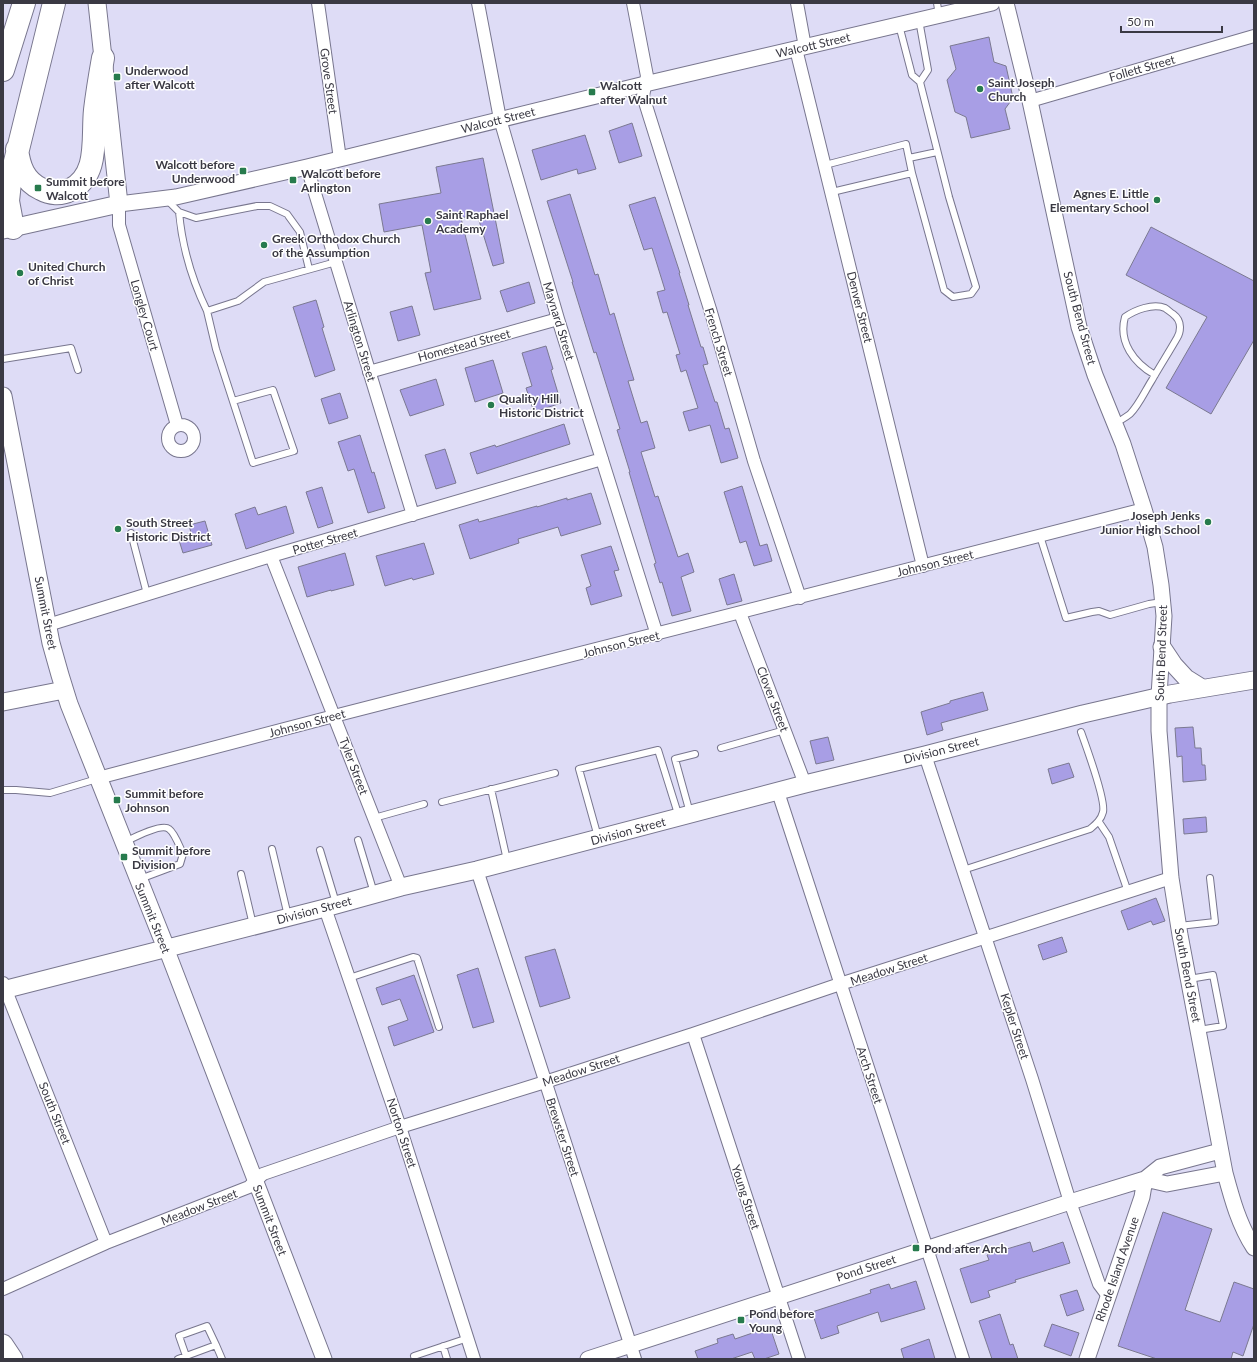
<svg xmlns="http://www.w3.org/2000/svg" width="1257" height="1362" font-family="Lato,sans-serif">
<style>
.building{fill:#a89ee5;stroke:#7b7991}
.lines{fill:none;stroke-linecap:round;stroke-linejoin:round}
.service-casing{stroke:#78768e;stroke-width:8}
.minor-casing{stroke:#78768e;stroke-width:14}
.tertiary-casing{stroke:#78768e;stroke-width:17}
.secondary-casing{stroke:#78768e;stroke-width:19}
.primary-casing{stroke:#78768e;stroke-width:21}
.motorway-casing{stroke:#78768e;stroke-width:24}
.service{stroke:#fff;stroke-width:6}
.minor{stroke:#fff;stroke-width:12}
.tertiary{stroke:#fff;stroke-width:15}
.secondary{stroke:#fff;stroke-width:17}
.primary{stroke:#fff;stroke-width:19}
.motorway{stroke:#fff;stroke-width:22}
.poi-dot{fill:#277b4d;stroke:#fff;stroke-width:1.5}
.labels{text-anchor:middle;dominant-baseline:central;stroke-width:3;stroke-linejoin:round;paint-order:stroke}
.street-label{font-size:12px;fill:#3a3943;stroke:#fff}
.poi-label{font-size:12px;font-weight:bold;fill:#3a3943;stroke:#fff;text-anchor:start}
</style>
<rect width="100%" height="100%" fill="#dedcf6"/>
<path class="building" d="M989 37 994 62 1006 66 1013 98 1005 109 1010 129 971 138 966 117 955 112 947 80 956 69 950 46Z
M632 123 642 156 619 163 609 131Z
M585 135 596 169 578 174 577 169 541 180 532 150Z
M483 158 504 263 493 266 477 214 461 218 481 299 434 310 425 273 431 272 422 225 384 232 379 204 441 193 436 167Z
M570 194 595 275 598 274 610 315 614 313 623 344 634 380 628 381 641 423 647 421 655 448 641 452 655 497 658 496 678 557 688 553 694 572 681 577 691 611 672 616 662 582 660 583 654 564 656 563 629 472H630L617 430 620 429 596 352 594 353 580 308 572 282H573L547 201Z
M655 197 680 273H679L689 305H688L701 347H703L708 364 703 365 715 402H717L725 429 729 428 738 458 721 463 710 425 689 431 683 412 698 408 686 370 681 372 676 355 680 354 667 312 663 313 657 292 665 290 652 248 644 250 629 205Z
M1151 227 1254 281V340L1211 414 1166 388 1207 317 1126 275Z
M529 282 535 303 507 312 500 291Z
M316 300 324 327 322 328 335 370 315 377 293 307Z
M412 306 420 335 398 341 390 312Z
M546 346 553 369 551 370 561 403 534 412 526 388 532 386 522 353Z
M493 360 503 393 475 402 465 368Z
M436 379 444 405 410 416 400 390Z
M340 393 348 418 329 424 321 399Z
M564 424 570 444 477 474 470 453 495 445 496 447Z
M360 435 372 473 374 472 385 508 368 513 354 469 348 471 338 442Z
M445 449 456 483 436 489 425 455Z
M742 486 760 546 767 544 772 561 754 566 746 541 740 543 724 492Z
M322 487 333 523 318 528 306 492Z
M591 493 601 524 561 536 558 527 518 539 519 543 470 559 459 525 478 519 479 522 537 506V507L567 498V500Z
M286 506 294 533 246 549 235 514 255 507 258 515Z
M205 521 212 545 183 553 178 537 191 533 189 525Z
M424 543 434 574 413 580 412 578 385 586 376 556Z
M611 546 619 570 614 571 622 596 591 605 586 588 591 586 581 555Z
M345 553 354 585 331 591V590L307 597 298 567Z
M734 574 742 601 727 605 719 579Z
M983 692 988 710 941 723 943 730 927 735 921 712 950 703V701Z
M1193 727 1195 748H1201L1202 765H1205L1206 780 1183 782 1182 756 1177 757 1175 728Z
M828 737 834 760 816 764 810 741Z
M1069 763 1074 777 1052 784 1048 769Z
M1206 817 1207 832 1184 834 1183 819Z
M1156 898 1165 921 1153 925 1151 921 1128 930 1121 911Z
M1062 937 1067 952 1043 960 1038 945Z
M555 949 570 998 540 1007 525 957Z
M478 968 494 1022 473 1028 457 975Z
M414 975 434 1032 394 1046 388 1027 408 1020 400 999 382 1005 376 988Z
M1163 1212 1212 1229 1185 1310 1220 1322 1234 1282 1254 1289V1324L1243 1356 1233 1352 1231 1359H1157L1118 1346Z
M1030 1242 1033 1252 1063 1242 1070 1263 1015 1280 1016 1282 988 1291 990 1297 971 1303 960 1269 989 1260 987 1255Z
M916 1281 925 1309 881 1322 878 1312 837 1326 839 1333 821 1339 812 1312 871 1293 870 1290 889 1284 891 1289Z
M1077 1290 1084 1310 1067 1316 1060 1295Z
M1000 1314 1010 1345 1013 1344 1018 1359H992L979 1321Z
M1052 1324 1079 1333 1071 1356 1044 1346Z
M770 1327 779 1354 764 1359H755L752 1352 731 1359H698L695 1351 718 1343 717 1339 733 1334 735 1339Z
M929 1339 935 1359H904L901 1349Z"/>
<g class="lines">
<defs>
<path id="service" d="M937 3 939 15
M899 25 912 75 920 82
M909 158 937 152
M825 165 906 144 912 173
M832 192 912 173 944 290 953 297 971 294 976 287 949 197 920 82 928 70 919 20
M167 200 179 212 196 218 257 206H270L287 214 300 232 309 269
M179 212C182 246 192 280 207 311
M3 359 71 348 78 370
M233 401 273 390 294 451 253 463 216 349 207 311 238 301 264 282 336 262
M1114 423C1120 421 1125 418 1130 414 1139 405 1145 391 1152 380 1160 366 1169 352 1177 338 1179 335 1180 331 1180 327 1180 321 1177 317 1173 314 1170 312 1168 310 1165 308 1153 303 1135 310 1125 317 1118 342 1134 363 1155 375
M131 533 147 594
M1040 536 1066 618 1092 612 1099 611 1110 615 1149 604 1162 602
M721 748 785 730
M491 789 507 860
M3 790H16L50 793 97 779
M442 802 555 773
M690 813 675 759 695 754
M374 818 424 804
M1099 822 1109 837 1128 892
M598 837 579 769 658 750 679 817
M358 840 374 893
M125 842C133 838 162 823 169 829 175 833 180 848 183 854L180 864 140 879
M272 849 288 916
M320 850 336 903
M963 870 1090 829C1096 824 1101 820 1103 812 1106 800 1086 746 1081 732
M241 874 253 925
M1179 926 1215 922 1210 878
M349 978 413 957 417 958 439 1027
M1189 979 1213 975 1223 1026 1199 1030
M443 1346 447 1359
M186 1356 179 1336 207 1326 216 1345
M178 1359 216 1345 222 1359
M415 1359 414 1356 468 1338"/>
<path id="minor" d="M318 3 340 159
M478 3 500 119 558 319 657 635
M633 3 647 76 643 96 710 309 754 461 800 598
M797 3 805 47
M796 49 923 566
M1030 101 1254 36
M307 167 413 515
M119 204V225L177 425
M369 372 558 319
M168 438a13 13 0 1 1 26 0a13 13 0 1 1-26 0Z
M271 556 401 887
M740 613 805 784
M48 625 271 556 602 459
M925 755 1032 1079 1070 1202 1099 1284 1108 1296
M98 778 334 716 1144 509
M778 792 963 1359
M477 870 635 1359
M325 908 400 1127 474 1359
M3 983 106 1243
M693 1034 799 1359
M3 1289 106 1243 249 1187 263 1174 400 1127 545 1082 693 1034 840 984 1171 878"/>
<path id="tertiary" d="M1006 3 1030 101 1079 327 1095 375 1123 444 1144 509 1155 547 1161 585 1164 616 1159 696V731L1171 878 1180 935 1225 1173C1232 1199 1239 1225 1254 1248
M119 204 176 197 307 167 645 84 992 3
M166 948 324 1359
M1145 1179 1167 1184 1225 1173
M588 1359 1070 1202 1145 1179 1160 1167 1220 1151
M1087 1359 1142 1197 1145 1179"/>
<path id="secondary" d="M3 230 119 204 97 3
M3 396 51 643 60 675 69 704 166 948
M1162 647 1174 665 1186 678 1202 688
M3 702 64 690
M3 990 325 908 401 887 477 870 805 784 925 755 1083 714 1170 694 1254 680"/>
<path id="primary" d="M3 1344 13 1359"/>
<path id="motorway" d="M3 70 24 3
M17 149C19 166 24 181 41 189 50 194 61 195 70 190 100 175 92 138 95 110 97 93 100 75 103 58
M13 228 8 201 10 182 54 3"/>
</defs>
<use href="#service" class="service-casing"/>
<use href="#minor" class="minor-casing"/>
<use href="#tertiary" class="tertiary-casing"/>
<use href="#secondary" class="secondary-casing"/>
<use href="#primary" class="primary-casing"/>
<use href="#motorway" class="motorway-casing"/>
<use href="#service" class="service"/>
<use href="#minor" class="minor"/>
<use href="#tertiary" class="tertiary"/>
<use href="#secondary" class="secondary"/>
<use href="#primary" class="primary"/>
<use href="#motorway" class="motorway"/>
</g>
<g class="poi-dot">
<rect x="113" y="73" width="8" height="8" rx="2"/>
<circle cx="980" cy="89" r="4"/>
<rect x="588" y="88" width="8" height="8" rx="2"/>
<rect x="239" y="167" width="8" height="8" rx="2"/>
<rect x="289" y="176" width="8" height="8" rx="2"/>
<rect x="34" y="184" width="8" height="8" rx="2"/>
<circle cx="1157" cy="200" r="4"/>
<circle cx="428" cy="221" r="4"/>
<circle cx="264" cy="245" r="4"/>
<circle cx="20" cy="273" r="4"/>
<circle cx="491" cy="405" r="4"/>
<circle cx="1208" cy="522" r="4"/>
<circle cx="118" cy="529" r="4"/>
<rect x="113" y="796" width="8" height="8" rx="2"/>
<rect x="120" y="853" width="8" height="8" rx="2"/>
<rect x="912" y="1244" width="8" height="8" rx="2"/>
<rect x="737" y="1316" width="8" height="8" rx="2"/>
</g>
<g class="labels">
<g class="street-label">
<text transform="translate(813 45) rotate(-13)">Walcott Street</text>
<text transform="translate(1142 68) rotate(-16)">Follett Street</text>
<text transform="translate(329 81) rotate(82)">Grove Street</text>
<text transform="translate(498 120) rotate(-14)">Walcott Street</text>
<text transform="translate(860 307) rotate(76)">Denver Street</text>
<text transform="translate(145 315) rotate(74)">Longley Court</text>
<text transform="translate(1080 318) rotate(75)">South Bend Street</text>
<text transform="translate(559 321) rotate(73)">Maynard Street</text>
<text transform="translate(360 341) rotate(73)">Arlington Street</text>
<text transform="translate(719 342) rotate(73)">French Street</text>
<text transform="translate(464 345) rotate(-15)">Homestead Street</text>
<text transform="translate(325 541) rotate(-16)">Potter Street</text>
<text transform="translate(935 563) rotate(-14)">Johnson Street</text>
<text transform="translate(46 613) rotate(79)">Summit Street</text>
<text transform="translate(621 644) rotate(-14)">Johnson Street</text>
<text transform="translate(1161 653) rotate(-88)">South Bend Street</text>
<text transform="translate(773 699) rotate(69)">Clover Street</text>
<text transform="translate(307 723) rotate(-15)">Johnson Street</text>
<text transform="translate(941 750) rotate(-14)">Division Street</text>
<text transform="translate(354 766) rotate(69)">Tyler Street</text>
<text transform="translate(628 831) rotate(-15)">Division Street</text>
<text transform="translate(314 910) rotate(-15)">Division Street</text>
<text transform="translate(153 918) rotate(68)">Summit Street</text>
<text transform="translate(889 969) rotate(-18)">Meadow Street</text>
<text transform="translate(1188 975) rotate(79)">South Bend Street</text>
<text transform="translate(1015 1026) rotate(72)">Kepler Street</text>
<text transform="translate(581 1070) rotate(-18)">Meadow Street</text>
<text transform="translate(870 1075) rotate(72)">Arch Street</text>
<text transform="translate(55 1113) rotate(68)">South Street</text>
<text transform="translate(402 1133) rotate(72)">Norton Street</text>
<text transform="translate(563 1137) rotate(72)">Brewster Street</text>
<text transform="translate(746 1197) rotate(72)">Young Street</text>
<text transform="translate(199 1207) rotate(-21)">Meadow Street</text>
<text transform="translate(270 1220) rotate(69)">Summit Street</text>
<text transform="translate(866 1268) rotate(-18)">Pond Street</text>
<text transform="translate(1117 1269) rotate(-71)">Rhode Island Avenue</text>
</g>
<g class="poi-label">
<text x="125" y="70">Underwood<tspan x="125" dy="14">after Walcott</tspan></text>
<text x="988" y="82">Saint Joseph<tspan x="988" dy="14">Church</tspan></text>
<text x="600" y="85">Walcott<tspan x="600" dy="14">after Walnut</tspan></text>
<text x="235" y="164" text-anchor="end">Walcott before<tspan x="235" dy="14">Underwood</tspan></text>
<text x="301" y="173">Walcott before<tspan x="301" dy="14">Arlington</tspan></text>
<text x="46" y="181">Summit before<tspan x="46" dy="14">Walcott</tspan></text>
<text x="1149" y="193" text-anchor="end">Agnes E. Little<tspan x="1149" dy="14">Elementary School</tspan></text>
<text x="436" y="214">Saint Raphael<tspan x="436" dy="14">Academy</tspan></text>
<text x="272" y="238">Greek Orthodox Church<tspan x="272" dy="14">of the Assumption</tspan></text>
<text x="28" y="266">United Church<tspan x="28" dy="14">of Christ</tspan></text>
<text x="499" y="398">Quality Hill<tspan x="499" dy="14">Historic District</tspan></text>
<text x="1200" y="515" text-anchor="end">Joseph Jenks<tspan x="1200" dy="14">Junior High School</tspan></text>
<text x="126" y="522">South Street<tspan x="126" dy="14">Historic District</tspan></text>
<text x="125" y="793">Summit before<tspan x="125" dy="14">Johnson</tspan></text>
<text x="132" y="850">Summit before<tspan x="132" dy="14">Division</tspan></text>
<text x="924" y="1248">Pond after Arch</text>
<text x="749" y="1313">Pond before<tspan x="749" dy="14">Young</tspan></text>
</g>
</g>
<rect width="1257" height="1362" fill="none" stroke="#3a3943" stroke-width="8"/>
<path d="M1121 26v6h101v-6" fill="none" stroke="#3a3943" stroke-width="2"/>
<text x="1127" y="26" font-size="12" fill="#3a3943" stroke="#ffffff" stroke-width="3" paint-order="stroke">50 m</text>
</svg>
